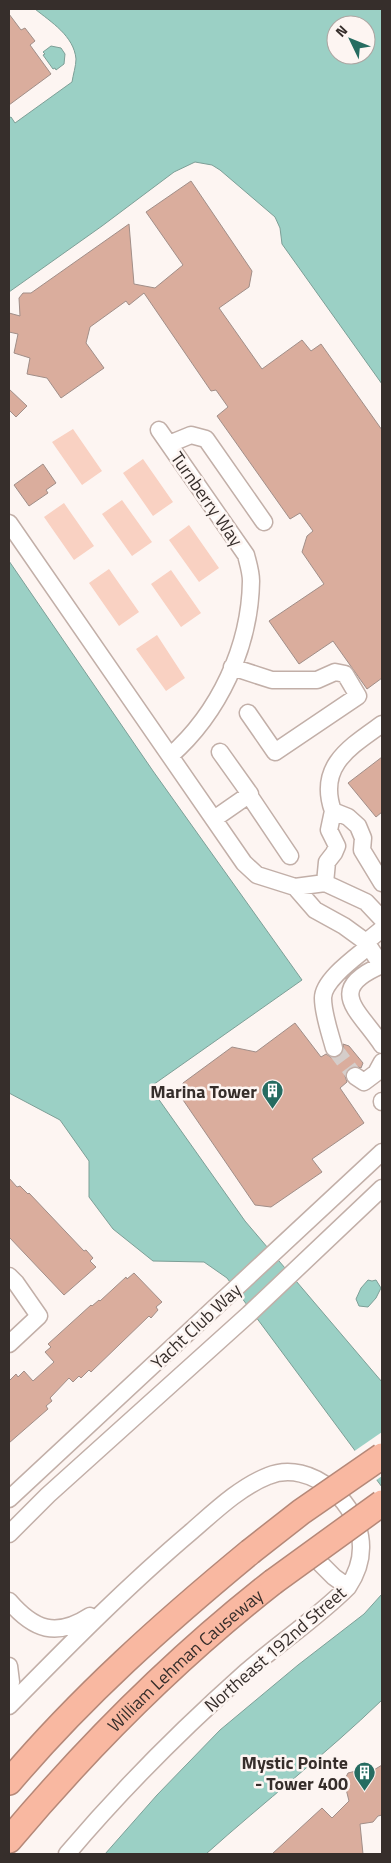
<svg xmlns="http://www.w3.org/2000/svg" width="391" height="1863" font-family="'Titillium Web',sans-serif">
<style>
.green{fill:#f9d1c2}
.water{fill:#9bd0c5;stroke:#7d9f97;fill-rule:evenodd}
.pier{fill:#fdf5f2}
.building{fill:#daad9d;stroke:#a18e88}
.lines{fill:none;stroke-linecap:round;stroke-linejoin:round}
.minor-tunnel{stroke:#d5cdca;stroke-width:16;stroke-dasharray:16 8;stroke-linecap:butt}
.minor-casing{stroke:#c2afa8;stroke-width:19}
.highway-casing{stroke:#b58878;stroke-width:28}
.minor{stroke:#fff;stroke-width:16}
.highway{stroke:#f9b8a1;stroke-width:25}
.highway-bridge-casing{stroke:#b58878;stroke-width:28;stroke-linecap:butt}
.highway-bridge{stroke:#f9b8a1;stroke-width:25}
.labels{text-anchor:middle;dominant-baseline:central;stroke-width:5;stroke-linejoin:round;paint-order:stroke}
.street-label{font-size:18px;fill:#362e2b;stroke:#fdf5f2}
.poi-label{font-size:18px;font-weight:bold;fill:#362e2b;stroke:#fdf5f2;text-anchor:end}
</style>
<rect width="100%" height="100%" fill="#fdf5f2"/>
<path class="green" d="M73 429 102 471 82 485 52 442Z
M143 459 173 502 153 516 123 473Z
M122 500 152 542 132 556 102 514Z
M64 503 94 546 74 560 44 517Z
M189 525 219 568 199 582 169 540Z
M109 569 139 612 119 626 89 583Z
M171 570 201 613 181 627 151 584Z
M157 635 185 678 166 691 136 649Z"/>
<path class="water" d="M35 9H382V384L282 244 280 228 275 217 220 170 212 165 195 162 174 172 102 226 9 292V118L11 117 15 123 72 82C73 75 76 66 76 59 74 36 51 22 35 9ZM336 25H366V55H336Z
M51 46 61 48 65 54 64 64 56 70 55 68 53 69 43 55 45 54 43 52Z
M9 561 153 771 302 980 150 1087 245 1221 382 1382V1487L227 1278 204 1262 153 1261 113 1229 89 1197V1161L60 1120 9 1093Z
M368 1280 372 1281 376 1280 381 1288 376 1298 368 1307 359 1306 356 1299 361 1288Z
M382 1594V1700C326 1754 264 1802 206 1854H105L157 1795 220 1730 298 1665 364 1614Z"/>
<path class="pier" d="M382 1432V1476L375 1481 353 1452Z"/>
<path class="building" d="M9 14 21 30 25 28 35 41 30 45 51 74 9 105Z
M191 181 252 271 249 287 219 308 262 369 302 340 311 351 321 344 382 430V678L367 689 333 641 299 664 269 621 324 584 302 552 307 536 313 531 300 513 290 519 217 416 228 407 216 390 211 391 144 293 129 305 126 301 90 327 86 343 104 368 61 398 47 378 27 374 30 358 14 353 18 334 9 332V313L20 316 19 298 23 293H31L129 224 134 284 155 288 183 265 146 212Z
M9 389 27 406 16 417 9 410Z
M43 464 56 483 46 490 48 493 29 506 14 485Z
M382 757V812L376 817 348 783Z
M295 1023 321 1057 326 1054 332 1058 341 1055 344 1050 343 1044 349 1046 363 1063 361 1068 355 1066 347 1070 345 1076 347 1082 340 1088 364 1123 312 1159 322 1172 271 1207 255 1205 181 1097 183 1083 232 1047 256 1052Z
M9 1178 17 1187 20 1186 28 1194 29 1193 84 1251 86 1250 93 1258 90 1261 96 1267 64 1295 9 1237Z
M134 1273 162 1302 156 1307 158 1310 151 1318 149 1316 91 1372 89 1370 81 1378 79 1376 73 1382 69 1378 50 1398 52 1401 46 1406 48 1409 9 1443V1381L16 1374 18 1377 24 1371 33 1381 54 1362 45 1352 51 1347 48 1344 91 1305 92 1306 99 1300 100 1301 126 1277 127 1279Z
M382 1765V1815L378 1816 373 1822 360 1824 363 1854H272L322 1808 332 1818 349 1801 344 1781 348 1773 364 1769 369 1773Z"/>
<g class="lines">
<path class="minor-tunnel" d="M334 1048 355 1076"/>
<defs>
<path id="minor" d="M159 430 246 555C248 563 251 572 251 581 250 647 219 713 170 756
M169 444 191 435 206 439 264 522
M9 523 244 863 257 875 295 887 325 883 366 902 382 919
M232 667 272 680H317L335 672 345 674 358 696 275 752 248 713
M382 724C350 747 317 766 333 811L348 817 358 826 363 838 362 850 382 883
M249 795 290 856
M214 819 250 794 220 752
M325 883 327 862 334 853 337 846 329 830 333 811
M295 887 315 910 344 926 366 942 382 966
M366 942 382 929
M382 965C324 990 359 1010 382 1045
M334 1048C330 1033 323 1014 323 998 323 980 356 957 369 946
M355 1076 364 1082 376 1073 382 1062
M382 1102V1101
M9 1276 16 1283 39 1316 9 1344
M9 1499 382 1152
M9 1534 48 1495 249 1314 382 1188
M314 1557 334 1577 348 1587
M9 1601C34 1630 56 1638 90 1616
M9 1666 11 1682 9 1691
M9 1706C68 1646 127 1586 192 1531 215 1511 240 1487 268 1476 311 1458 362 1505 361 1548 361 1563 356 1575 348 1587 317 1618 279 1643 246 1672 182 1729 122 1789 67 1854"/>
<g id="highway">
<path d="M9 1782C81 1697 164 1623 250 1552"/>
<path id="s1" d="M9 1840C89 1745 176 1658 273 1582"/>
</g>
</defs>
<use href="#minor" class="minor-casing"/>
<use href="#highway" class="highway-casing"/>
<use href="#minor" class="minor"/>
<use href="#highway" class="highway"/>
<defs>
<path id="highway-bridge" d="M250 1552 301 1512 382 1456
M273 1582 382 1503"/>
</defs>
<use href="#highway-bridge" class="highway-bridge-casing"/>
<use href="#highway-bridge" class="highway-bridge"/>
</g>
<defs>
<symbol id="building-pin" viewBox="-11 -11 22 30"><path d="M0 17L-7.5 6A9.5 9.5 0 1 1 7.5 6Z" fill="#266c61" stroke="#fdf5f2"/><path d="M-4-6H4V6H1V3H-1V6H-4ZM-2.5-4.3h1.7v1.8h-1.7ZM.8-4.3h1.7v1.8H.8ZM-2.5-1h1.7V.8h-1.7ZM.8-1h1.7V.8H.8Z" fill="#fff"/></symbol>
</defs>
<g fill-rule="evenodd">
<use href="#building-pin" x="260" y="1078" width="25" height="34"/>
<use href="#building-pin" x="352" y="1760" width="25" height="34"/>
</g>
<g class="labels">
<g class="street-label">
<text transform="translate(207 499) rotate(55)">Turnberry Way</text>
<text transform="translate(196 1326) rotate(-43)">Yacht Club Way</text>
<text transform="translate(275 1649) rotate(-41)">Northeast 192nd Street</text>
<text stroke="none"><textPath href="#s1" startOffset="252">William Lehman Causeway</textPath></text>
</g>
<g class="poi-label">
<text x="257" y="1091">Marina Tower</text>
<text x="348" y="1762">Mystic Pointe<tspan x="348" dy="21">- Tower 400</tspan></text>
</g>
</g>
<rect width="391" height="1863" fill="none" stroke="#362e2b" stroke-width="20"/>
<g transform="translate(351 40) rotate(313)"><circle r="24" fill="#fdf5f2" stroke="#ada5a2"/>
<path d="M0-4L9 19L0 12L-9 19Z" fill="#266c61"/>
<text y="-8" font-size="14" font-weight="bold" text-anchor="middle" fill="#362e2b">N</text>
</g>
</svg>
